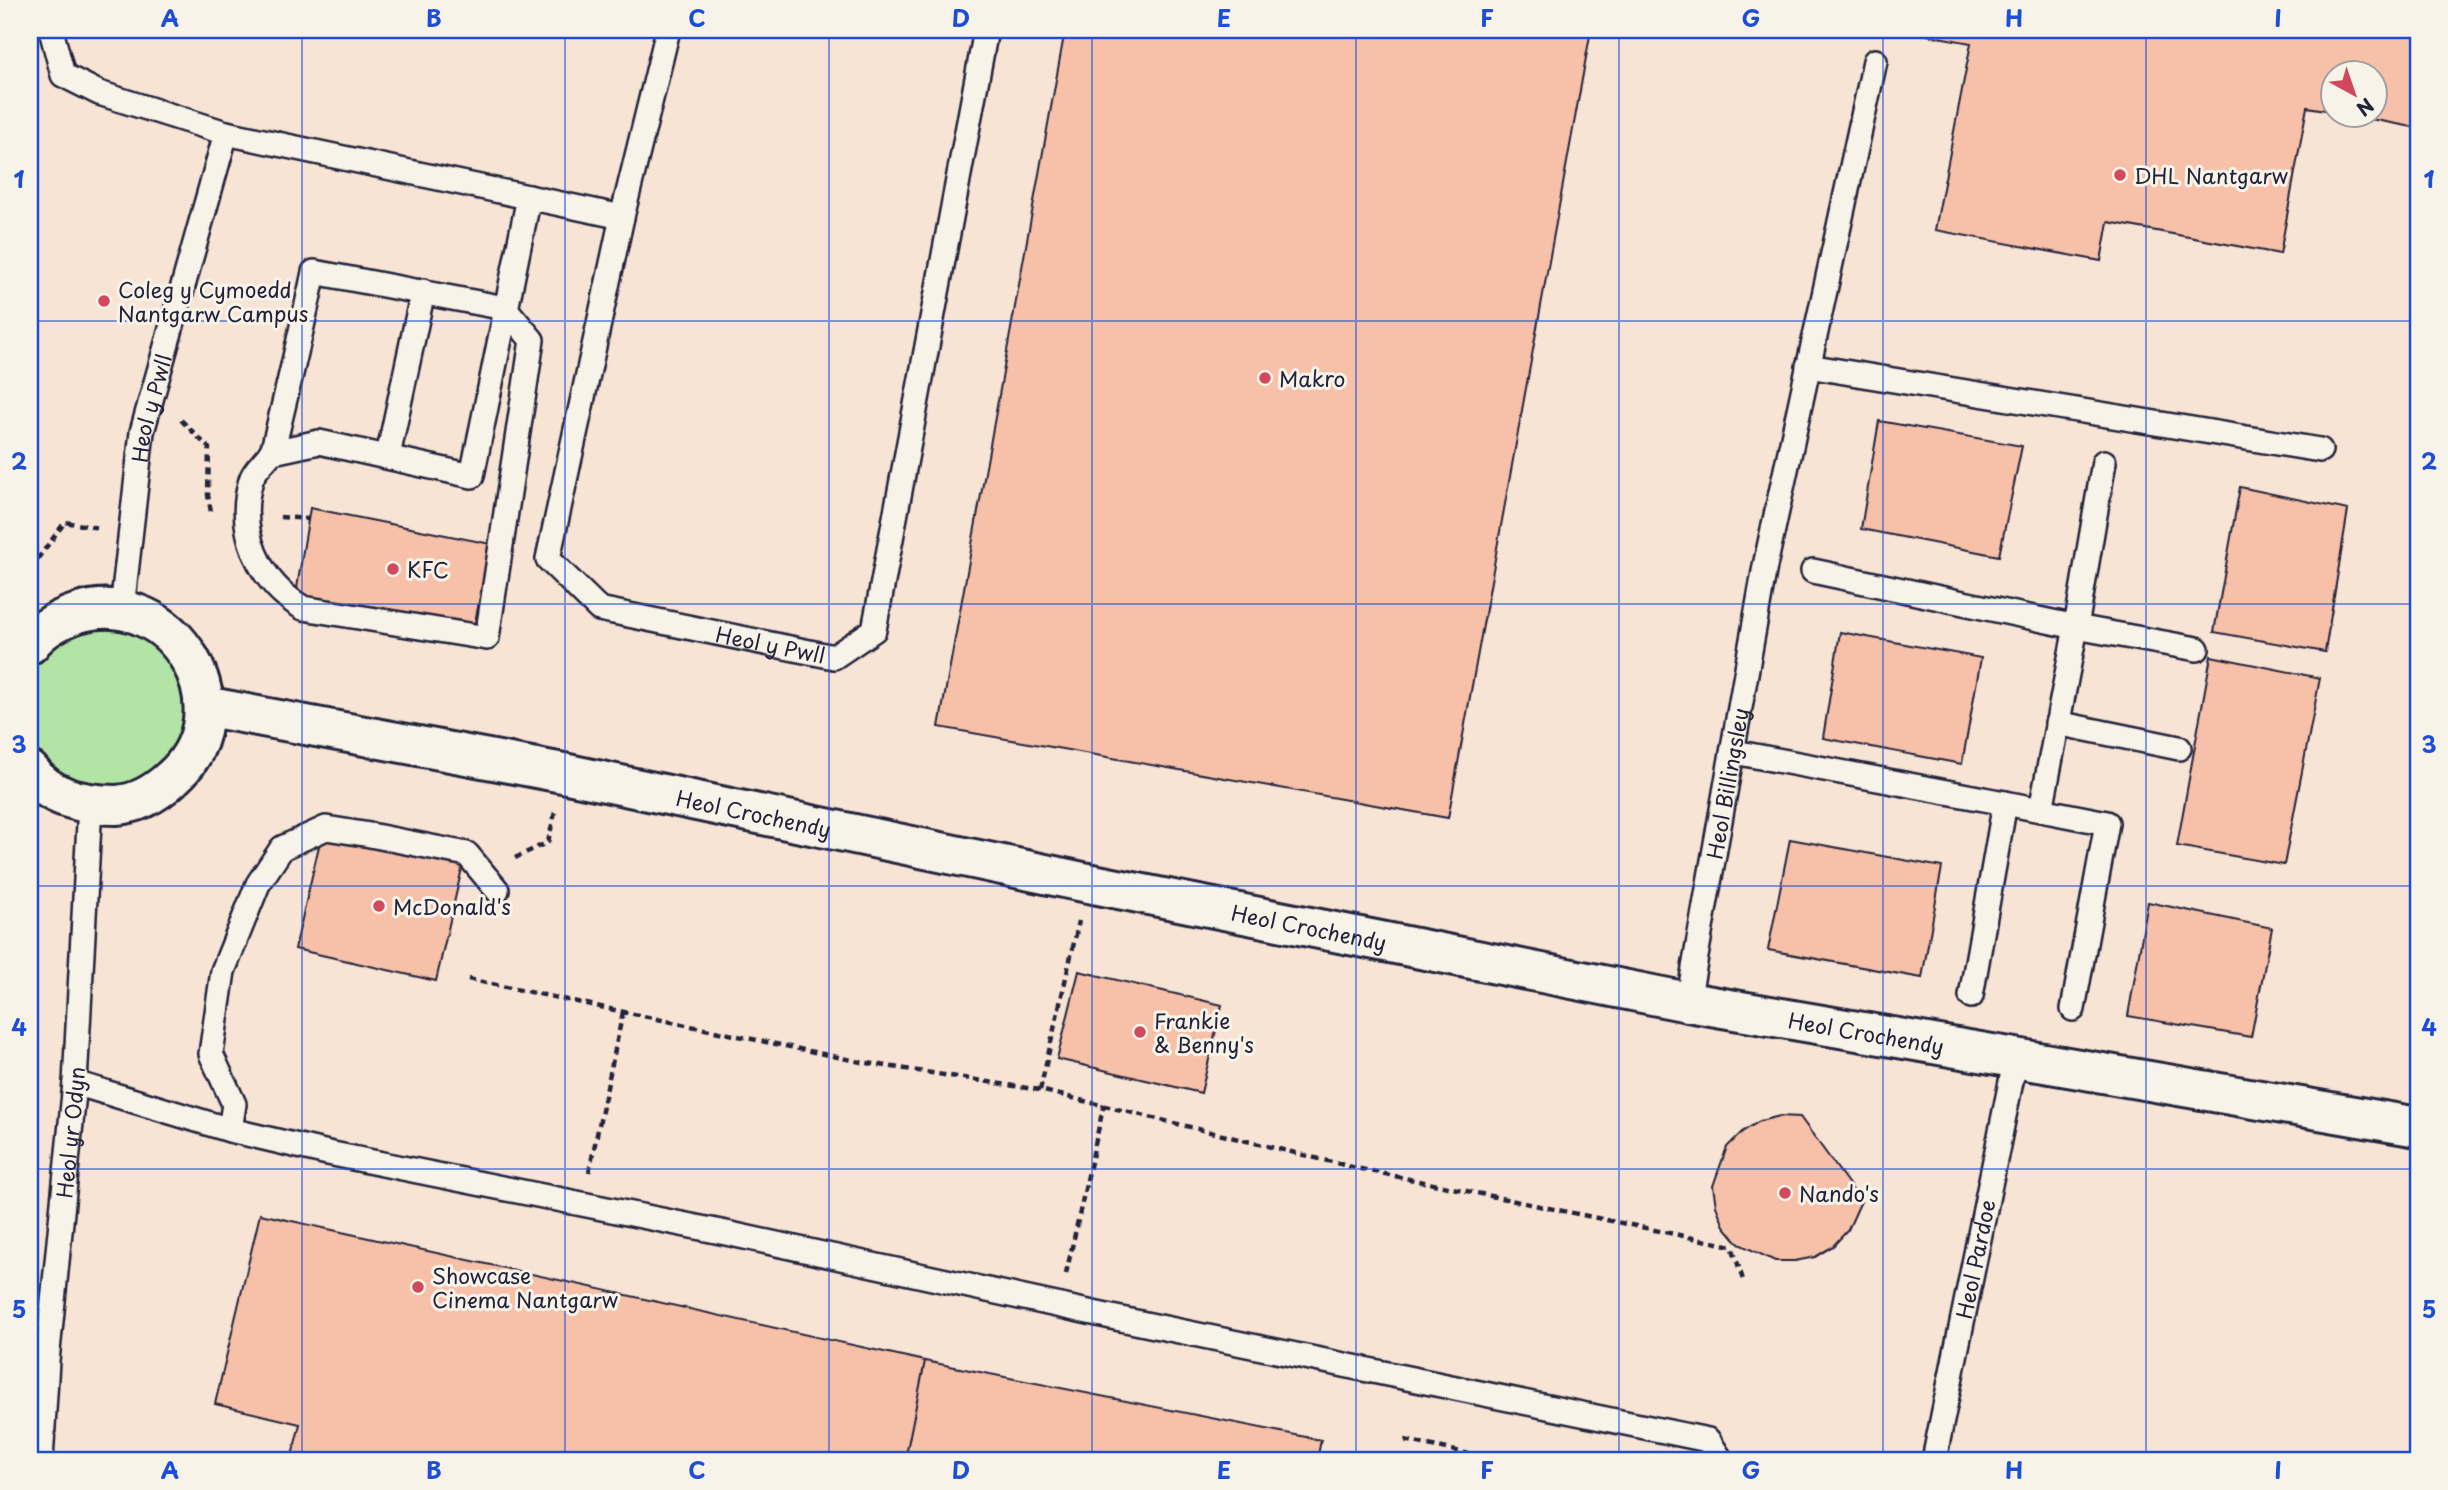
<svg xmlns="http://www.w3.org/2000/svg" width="2448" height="1490" font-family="'Playpen Sans',sans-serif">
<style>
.built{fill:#f7e4d5;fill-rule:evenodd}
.green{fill:#b2e4a5;stroke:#6a8370;stroke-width:2}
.building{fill:#f7c1a9;stroke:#22223b;stroke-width:2}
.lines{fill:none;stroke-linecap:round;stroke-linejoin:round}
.lane-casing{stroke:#22223b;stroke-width:28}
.street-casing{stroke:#22223b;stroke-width:44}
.path{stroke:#22223b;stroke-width:4.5;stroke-dasharray:7 5;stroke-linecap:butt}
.lane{stroke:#f7f3e8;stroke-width:23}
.street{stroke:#f7f3e8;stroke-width:38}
.grid{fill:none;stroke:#1d4ed8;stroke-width:2;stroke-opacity:0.55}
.poi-dot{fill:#d1495b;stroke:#f7f3e8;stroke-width:2.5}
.labels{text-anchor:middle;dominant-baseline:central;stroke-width:6;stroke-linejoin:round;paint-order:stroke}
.poi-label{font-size:21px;fill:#22223b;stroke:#f7f3e8;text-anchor:start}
.street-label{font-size:21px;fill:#22223b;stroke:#f7f3e8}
.neatline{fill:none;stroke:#1d4ed8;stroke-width:2.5}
.grid-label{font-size:23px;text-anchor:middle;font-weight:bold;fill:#1d4ed8}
</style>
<rect width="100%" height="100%" fill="#f7f3e8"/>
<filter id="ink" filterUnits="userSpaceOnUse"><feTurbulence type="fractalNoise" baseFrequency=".0143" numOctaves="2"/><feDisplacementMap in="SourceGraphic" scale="14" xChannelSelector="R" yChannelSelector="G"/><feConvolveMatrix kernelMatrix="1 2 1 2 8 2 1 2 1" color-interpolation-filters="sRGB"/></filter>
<g filter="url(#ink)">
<path class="built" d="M30 30H2418V1460H30ZM2332 74H2374V116H2332Z"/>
<path class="green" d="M61 618 181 642 199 740 124 805 30 771V644Z"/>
<path class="building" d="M1065 30H1591L1448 818 939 727Z
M1900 30H2418V128L2354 116H2374V74H2332V111L2307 107 2280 254 2108 222 2101 261 1935 230 1971 43Z
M1879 421 2022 446 1999 556 1861 529Z
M2240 487 2348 510 2325 652 2214 632Z
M310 508 491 544 474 627 296 594Z
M1840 632 1981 658 1962 764 1823 738Z
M2211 656 2320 678 2284 865 2177 846Z
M322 833 463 864 436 981 295 949Z
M1790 839 1942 867 1922 978 1768 950Z
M2148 902 2272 928 2251 1037 2128 1016Z
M1079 971 1222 1005 1201 1093 1057 1059Z
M1780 1116 1800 1117 1861 1201 1848 1230 1833 1246 1815 1257 1795 1261H1775L1739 1244 1724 1226 1716 1206 1713 1186 1727 1147 1742 1132 1760 1121Z
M260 1214 925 1361 905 1460H291L300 1424 215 1404Z
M925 1361 1321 1440 1317 1460H905Z"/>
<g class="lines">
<defs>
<g id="lane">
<path d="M51 30 63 75 99 93 226 133 622 217"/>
<path id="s1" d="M668 30 622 217 548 559 599 609 834 657 874 630 986 30"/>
<path d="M314 272 505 308 532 340 487 638 303 608C259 582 236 531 251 480 255 466 271 459 274 445 288 387 302 330 314 272Z"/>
<path d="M1808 366 2320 450"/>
<path d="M273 452 319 442 472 476 529 197"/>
<path d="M388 456 423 291"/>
<path d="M2104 462 2076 627 2197 649"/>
<path d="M1813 571 2076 627 2041 810"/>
<path id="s2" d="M122 609 142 432 226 133"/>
<path d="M2057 723 2179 748"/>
<path d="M1734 752 2005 803 1971 996"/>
<path d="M2005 803 2107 823 2073 1009"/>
<path id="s3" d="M1688 1002 1765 566 1875 61"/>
<path d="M75 1083 230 1130 328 1153 726 1233 1116 1318 1708 1440 1721 1460"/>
<path d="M230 1130 234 1104 211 1054 223 971 258 884 282 848 326 828 370 835 467 854 497 890"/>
<path id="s4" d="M41 1460 47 1361 75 1083 90 805"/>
<path id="s5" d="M1934 1460 2016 1057"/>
</g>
<g id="street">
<path d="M30 644C42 628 60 619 78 613 175 584 248 711 172 778 157 792 137 804 116 805 85 805 49 798 30 771"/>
<path id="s6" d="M204 706 563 773 1088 883 1688 1002 2418 1127"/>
</g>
</defs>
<use href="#lane" class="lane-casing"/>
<use href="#street" class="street-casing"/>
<path class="path" d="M181 420 209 448 208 495 211 512
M280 517 309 519
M30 569 65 522 99 528
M515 858 548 842 555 812
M468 979 861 1062 1040 1090 1356 1168 1732 1246 1744 1283
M1040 1090 1079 921
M589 1172 623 1012
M1066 1274 1104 1104
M1405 1440 1498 1460"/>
<use href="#lane" class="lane"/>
<use href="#street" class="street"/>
</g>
</g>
<path class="grid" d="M302 30V1460M565 30V1460M829 30V1460M1092 30V1460M1356 30V1460M1619 30V1460M1883 30V1460M2146 30V1460M30 321H2418M30 604H2418M30 886H2418M30 1169H2418"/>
<g class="poi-dot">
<circle cx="2120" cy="175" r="7"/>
<circle cx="104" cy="301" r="7"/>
<circle cx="1265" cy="378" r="7"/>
<circle cx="393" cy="569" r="7"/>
<circle cx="379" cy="906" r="7"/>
<circle cx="1140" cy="1032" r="7"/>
<circle cx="1785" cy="1193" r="7"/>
<circle cx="418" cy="1287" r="7"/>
</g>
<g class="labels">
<g class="poi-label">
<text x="2134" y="175">DHL Nantgarw</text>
<text x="118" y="289">Coleg y Cymoedd<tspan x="118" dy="24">Nantgarw Campus</tspan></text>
<text x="1279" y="378">Makro</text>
<text x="407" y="569">KFC</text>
<text x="393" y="906">McDonald's</text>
<text x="1154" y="1020">Frankie<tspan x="1154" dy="24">&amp; Benny's</tspan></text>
<text x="1799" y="1193">Nando's</text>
<text x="432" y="1275">Showcase<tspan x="432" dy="24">Cinema Nantgarw</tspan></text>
</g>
<g class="street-label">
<text stroke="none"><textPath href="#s2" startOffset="203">Heol y Pwll</textPath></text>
<text stroke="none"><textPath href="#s1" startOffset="789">Heol y Pwll</textPath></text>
<text stroke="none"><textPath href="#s3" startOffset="222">Heol Billingsley</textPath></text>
<text stroke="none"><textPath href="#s6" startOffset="560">Heol Crochendy</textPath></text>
<text stroke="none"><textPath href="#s6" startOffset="1127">Heol Crochendy</textPath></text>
<text stroke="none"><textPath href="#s6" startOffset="1694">Heol Crochendy</textPath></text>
<text stroke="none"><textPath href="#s4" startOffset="329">Heol yr Odyn</textPath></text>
<text stroke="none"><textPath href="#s5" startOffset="205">Heol Pardoe</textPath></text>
</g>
</g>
<rect width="2448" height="1490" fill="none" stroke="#f7f3e8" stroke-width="77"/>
<g transform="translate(2354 94) rotate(140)"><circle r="33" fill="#f7f3e8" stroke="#a29fa3" stroke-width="2"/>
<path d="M0-5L12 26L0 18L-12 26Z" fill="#d1495b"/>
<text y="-10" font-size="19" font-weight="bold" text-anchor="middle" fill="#22223b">N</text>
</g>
<rect x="38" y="38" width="2372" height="1414" class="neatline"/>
<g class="grid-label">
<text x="170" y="27">A</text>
<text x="434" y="27">B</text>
<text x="697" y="27">C</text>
<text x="961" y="27">D</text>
<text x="1224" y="27">E</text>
<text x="1487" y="27">F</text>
<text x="1751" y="27">G</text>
<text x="2014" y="27">H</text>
<text x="2278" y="27">I</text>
<text x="19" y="188">1</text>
<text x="2429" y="188">1</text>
<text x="19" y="470">2</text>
<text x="2429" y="470">2</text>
<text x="19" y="753">3</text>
<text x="2429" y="753">3</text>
<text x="19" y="1036">4</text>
<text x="2429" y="1036">4</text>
<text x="19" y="1318">5</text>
<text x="2429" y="1318">5</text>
<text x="170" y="1479">A</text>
<text x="434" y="1479">B</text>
<text x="697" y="1479">C</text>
<text x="961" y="1479">D</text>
<text x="1224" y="1479">E</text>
<text x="1487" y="1479">F</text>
<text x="1751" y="1479">G</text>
<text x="2014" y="1479">H</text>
<text x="2278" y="1479">I</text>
</g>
</svg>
